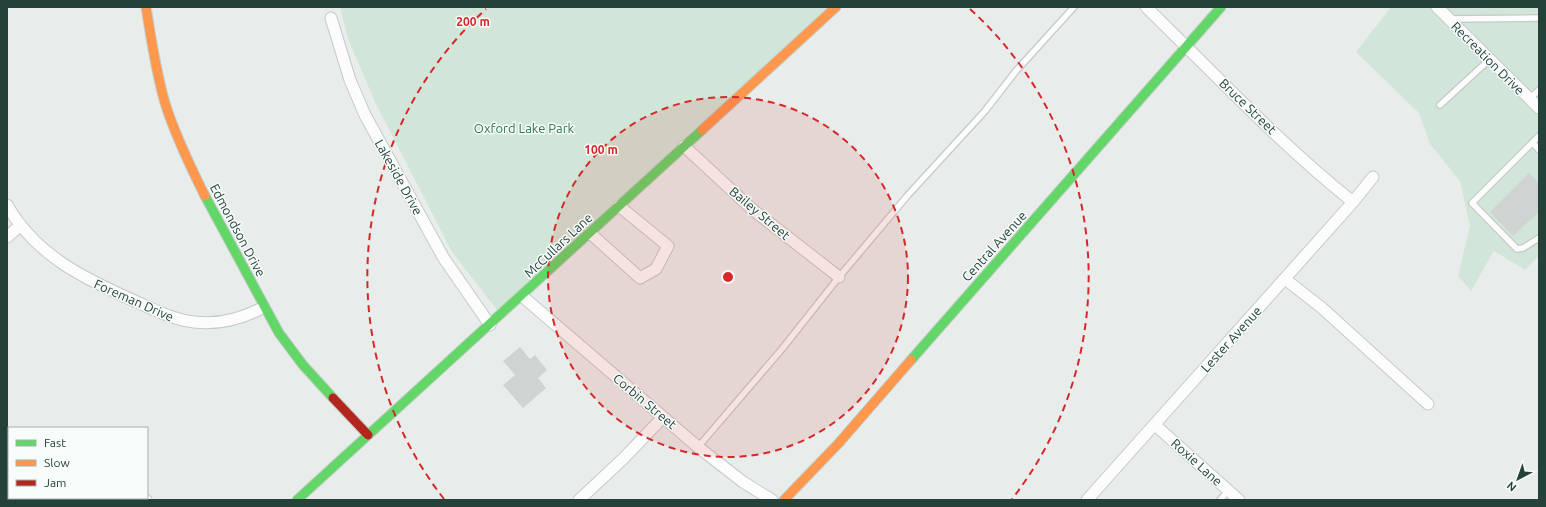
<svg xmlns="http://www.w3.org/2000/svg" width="1546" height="507" font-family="Ubuntu,sans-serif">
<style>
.green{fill:#d1e6d8}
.building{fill:#cfd4d2}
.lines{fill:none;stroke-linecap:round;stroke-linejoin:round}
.lane-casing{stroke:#c5cac8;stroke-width:8}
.street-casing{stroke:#c5cac8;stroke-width:13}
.fast-casing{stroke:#c3cbc8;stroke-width:11}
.slow-casing{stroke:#c3cbc8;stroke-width:11}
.jam-casing{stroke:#c3cbc8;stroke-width:11}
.lane{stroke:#fcfcfc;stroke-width:5.5}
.street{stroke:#fcfcfc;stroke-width:11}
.fast{stroke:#63d668;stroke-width:9}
.slow{stroke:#ff974d;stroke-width:9}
.jam{stroke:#b3261e;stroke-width:9}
.ring{fill:none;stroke:#d62828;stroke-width:2;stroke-dasharray:7 5}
.labels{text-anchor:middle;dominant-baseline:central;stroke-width:3;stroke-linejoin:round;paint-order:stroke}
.street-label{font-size:13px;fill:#24423a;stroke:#f7fbf9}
.park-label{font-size:13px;fill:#2d7a4b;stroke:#f7fbf9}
.centre{fill:#d62828;stroke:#f7fbf9;stroke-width:2}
.ring-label{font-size:12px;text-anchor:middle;font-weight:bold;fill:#d62828;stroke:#f7fbf9;stroke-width:3;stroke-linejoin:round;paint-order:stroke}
</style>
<rect width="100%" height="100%" fill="#e8edeb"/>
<path class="green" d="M340 7H836L501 315 452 252 375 102 348 39Z
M1391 7H1539V256L1525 270 1494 251 1471 291 1458 276 1470 226 1460 181 1430 144 1419 113 1356 52Z"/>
<path class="building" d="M1529 173 1539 183V212L1513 236 1490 212Z
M520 347 530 359 535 355 547 370 538 378 546 388 523 408 503 385 515 375 503 361Z"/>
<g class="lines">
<defs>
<path id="lane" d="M1451 19 1539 18
M1529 99 1539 90
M1440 105 1490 59
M1539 136 1472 203 1517 249 1523 248 1539 238
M1533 143 1539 150
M698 447 782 349 839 277 908 195 985 111 1016 71 1074 7
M1220 500 1228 491"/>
<path id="street" d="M1146 7C1214 73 1279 143 1353 202
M1437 7 1539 108
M331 18 350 80 365 115 443 257 490 325
M684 146 753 210 839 277
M7 205C36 256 85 279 137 302 155 310 174 320 194 322 219 325 242 319 264 307
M590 233 640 278 656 269 668 246 619 206
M7 237 21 225
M1285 279 1322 308 1428 404
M522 296 698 447 743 482 772 500
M1155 425 1239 500
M7 443 9 444
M141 498 146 500
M579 500 624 458 663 417
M1087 500 1353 202 1373 177"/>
<path id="fast" d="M205 196 279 333 303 365 333 398
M911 360 1221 7
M7 486 9 487
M36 498 41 500
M297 500 702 130"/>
<path id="slow" d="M146 7C151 39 156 72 165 103 175 135 190 166 205 196
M702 130 836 7
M784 500 838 444 911 360"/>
<path id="jam" d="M333 398 368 435"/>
</defs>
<use href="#lane" class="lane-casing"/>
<use href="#street" class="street-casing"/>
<use href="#fast" class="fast-casing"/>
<use href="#slow" class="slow-casing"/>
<use href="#jam" class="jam-casing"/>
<use href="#lane" class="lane"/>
<use href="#street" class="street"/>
<use href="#fast" class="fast"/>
<use href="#slow" class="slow"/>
<use href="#jam" class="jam"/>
</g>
<circle cx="728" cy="277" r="180" fill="#d62828" fill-opacity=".12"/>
<g class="ring">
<circle cx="728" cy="277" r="180"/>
<path d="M444 499A361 361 0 0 1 486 9M970 9A361 361 0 0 1 1012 499"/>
</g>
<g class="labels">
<g class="street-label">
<text transform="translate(1488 58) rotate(45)">Recreation Drive</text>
<text transform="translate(1248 106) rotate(44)">Bruce Street</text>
<text transform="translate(399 177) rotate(61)">Lakeside Drive</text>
<text transform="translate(760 213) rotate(40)">Bailey Street</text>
<text transform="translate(238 230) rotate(62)">Edmondson Drive</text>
<text transform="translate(558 245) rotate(-43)">McCullars Lane</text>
<text transform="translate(994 246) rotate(-48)">Central Avenue</text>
<text transform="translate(134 300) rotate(24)">Foreman Drive</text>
<text transform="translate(1231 339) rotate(-48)">Lester Avenue</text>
<text transform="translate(645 401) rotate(40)">Corbin Street</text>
<text transform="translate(1197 462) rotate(42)">Roxie Lane</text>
</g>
<g class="park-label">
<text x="524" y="128">Oxford Lake Park</text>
</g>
</g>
<circle cx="728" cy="277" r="6" class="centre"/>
<g class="ring-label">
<text x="473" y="26">200 m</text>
<text x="601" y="154">100 m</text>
</g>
<rect width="1546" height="507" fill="none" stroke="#24423a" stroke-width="16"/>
<rect x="8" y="427" width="140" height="72" fill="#f7fbf9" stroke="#a3b1ad"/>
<rect x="16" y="440" width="20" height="6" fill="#63d668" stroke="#a3b1ad"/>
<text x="44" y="447" font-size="12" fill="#24423a">Fast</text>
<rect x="16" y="460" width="20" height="6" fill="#ff974d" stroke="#a3b1ad"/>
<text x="44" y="467" font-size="12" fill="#24423a">Slow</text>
<rect x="16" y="480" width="20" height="6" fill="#b3261e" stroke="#a3b1ad"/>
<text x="44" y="487" font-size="12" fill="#24423a">Jam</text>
<g transform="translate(1518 479) rotate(221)" stroke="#f7fbf9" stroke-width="3" paint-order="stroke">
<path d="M0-3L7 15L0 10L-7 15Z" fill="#24423a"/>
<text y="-6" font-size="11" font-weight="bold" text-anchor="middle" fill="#24423a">N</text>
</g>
</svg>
